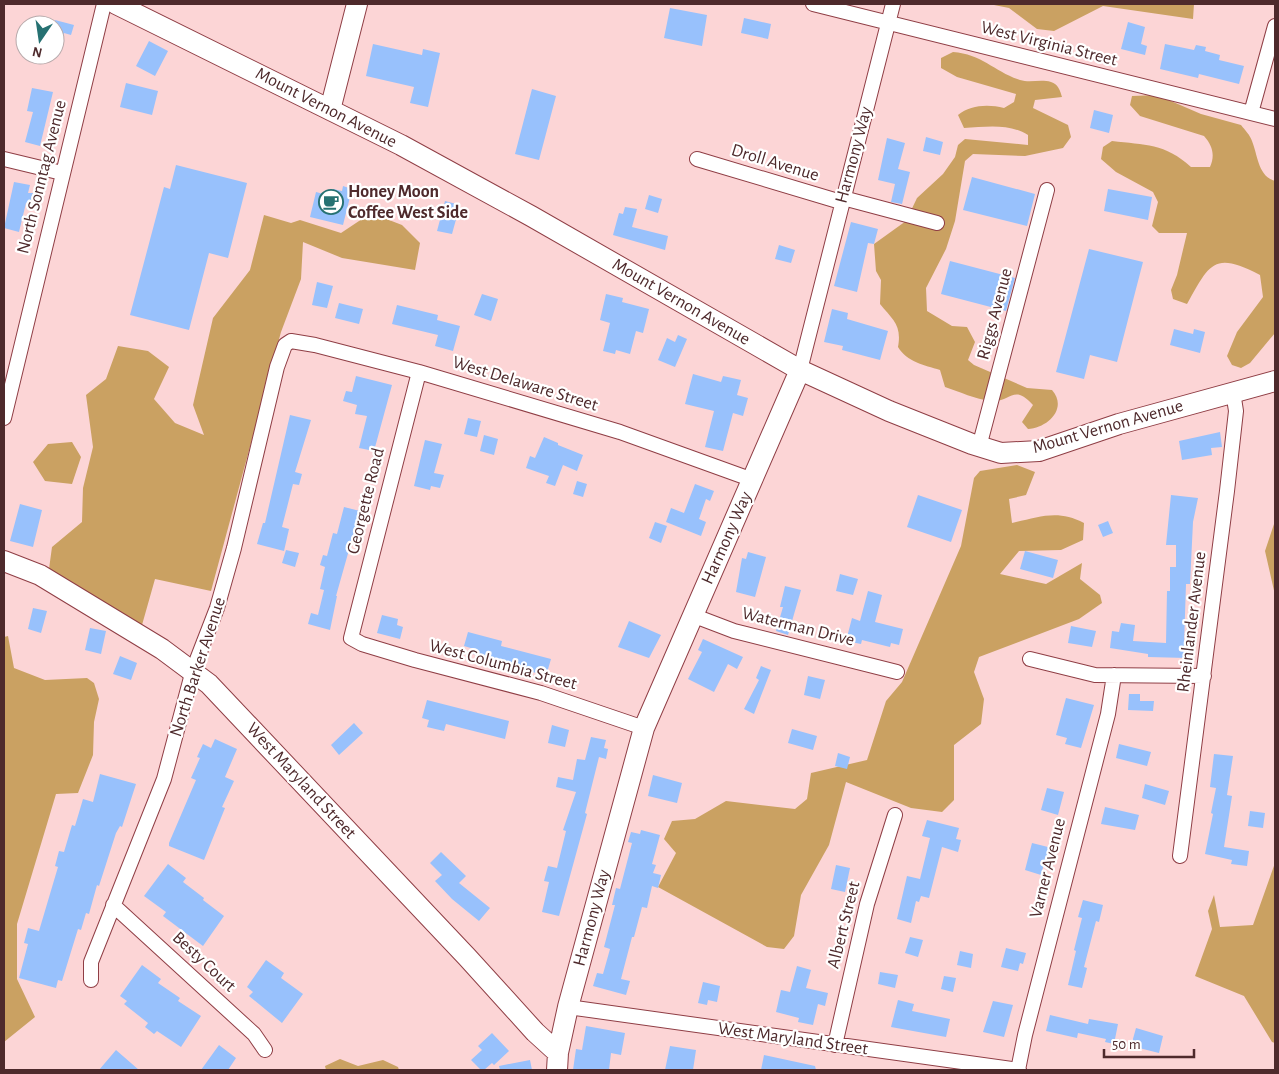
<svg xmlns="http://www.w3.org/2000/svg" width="1279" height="1074" font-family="'Alegreya Sans',sans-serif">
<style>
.forest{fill:#caa162}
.building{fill:#98c1fc}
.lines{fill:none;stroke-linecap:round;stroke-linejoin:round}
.street-casing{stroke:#8f3e45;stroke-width:16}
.secondary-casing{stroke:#8f3e45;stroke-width:22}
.street{stroke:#fff;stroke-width:14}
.secondary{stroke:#fff;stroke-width:20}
.labels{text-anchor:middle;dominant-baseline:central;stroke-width:4.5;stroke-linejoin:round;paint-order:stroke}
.street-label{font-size:18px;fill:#4e2a2c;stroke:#fff}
.poi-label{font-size:18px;font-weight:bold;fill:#4e2a2c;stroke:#fff;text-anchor:start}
</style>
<rect width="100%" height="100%" fill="#fcd5d6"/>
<path class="forest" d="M989 4H1194L1193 19 1103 6 1054 31 1037 29 1009 8Z
M953 52C982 54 995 72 1020 80 1030 83 1041 79 1051 82 1058 84 1060 90 1062 97L1035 100 1033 108 1068 125 1071 137 1063 148 1025 156 973 154 965 161 955 221 946 249 926 288 927 311 952 326 967 327 975 342 968 360 974 365 1027 388 1052 390C1068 408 1048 428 1028 429L1022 422 1033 405C1013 383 1011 403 991 401 975 399 960 392 945 387L940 370C924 365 907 362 898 347 902 325 893 320 880 304L881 280 876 271 874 244 906 221 917 198 943 174 955 157 958 145 965 139 1028 145V135C1009 123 985 127 964 128L958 115C970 105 988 104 1004 108L1014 102 1016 94 957 77 941 68V58Z
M1157 95 1201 114 1241 125C1245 130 1250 135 1252 141 1258 156 1258 176 1275 181V333L1250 363 1241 368 1232 365 1227 356 1237 332 1263 297 1260 275C1214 251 1210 263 1187 304L1173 299 1171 290 1177 275 1187 233H1159L1152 226 1158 202 1153 192 1116 172 1101 159 1103 147 1112 141C1145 145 1165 143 1191 167H1210C1215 156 1213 146 1204 136L1140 116 1130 105 1132 96Z
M371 213 402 225 420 243 415 270 342 258 303 242 301 279 281 332 211 591 155 579 142 625 49 569 52 547 82 522 83 488 93 447 86 395 106 379 118 346 148 351 169 367 154 399 175 423 204 435 193 405 213 318 250 270 264 215 291 223 300 220 341 233Z
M72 442 81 457 72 484 45 481 33 462 48 444Z
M1017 465 1035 472 1026 495 1009 499 1012 523C1039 517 1058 509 1084 523L1083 540 1061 550 1019 551 1000 574 1046 584 1082 563 1080 579 1100 595 1102 603 1079 619 979 657 974 672 984 699 981 724 954 745V800L942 812 911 808 846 782 829 845 801 895 794 936 784 949 767 947 658 887 676 853 664 839 672 821 695 819 726 801 795 809 807 799 811 773 867 760 886 701 902 682 961 546 974 478 980 471Z
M1275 521V595L1265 551Z
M8 636 14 668 45 680 87 678 94 683 99 699 94 722 93 755 78 793 56 794 17 924V979L35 1017 4 1042V637Z
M1275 863V1043L1272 1042 1244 996 1195 976 1212 929 1208 911 1214 895 1220 927 1253 925Z
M340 1059 358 1066 383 1060 398 1067 399 1070H326L325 1066Z"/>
<path class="building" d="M670 8 707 15 702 46 664 38Z
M744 18 771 24 768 39 741 33Z
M55 20 74 25 71 35 64 33 58 57 55 56Z
M1128 22 1145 27 1141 44 1147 46 1145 55 1121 49Z
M149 41 168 51 155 76 136 66Z
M373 44 422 55 423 49 440 53 428 107 410 103 414 87 366 76Z
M1165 44 1194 50 1196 45 1206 47 1205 51 1220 55 1219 60 1244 66 1239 84 1199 74 1198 78 1160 69Z
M126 83 158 91 152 115 120 107Z
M32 88 53 92 40 146 25 142 33 112 27 111Z
M532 89 556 96 539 160 515 154Z
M1094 110 1113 115 1109 133 1090 128Z
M926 137 943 142 940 155 923 151Z
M887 138 905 143 898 169 910 172 902 204 891 202 895 184 878 180Z
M176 165 247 183 228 258 209 253 189 330 130 315 164 187 170 189Z
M972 177 1035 194 1027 226 963 210Z
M14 182 30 185 28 193H33L30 204 26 203 19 232 4 228Z
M343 186 352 189 343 225 310 217 316 192 331 196 333 189 342 191Z
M1108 189 1152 197 1148 220 1104 211Z
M649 195 662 199 658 213 645 209Z
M445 201 460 205 452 234 437 231Z
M625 207 637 209 632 227 668 236 665 250 613 235 619 213 623 214Z
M851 222 878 229 874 244 868 243 857 292 834 286Z
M779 245 795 250 791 263 775 259Z
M1089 249 1143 262 1117 362 1090 355 1084 379 1056 372Z
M950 261 1015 278 1006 311 941 294Z
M317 282 333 286 327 308 312 305Z
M482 294 498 299 491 321 474 315Z
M606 294 623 298 622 302 649 309 643 333 636 331 630 354 616 350 615 354 603 351 610 323 600 320Z
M339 303 363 309 359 324 335 318Z
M397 305 438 315 437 320 460 326 453 351 435 346 438 335 392 324Z
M832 309 848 313 847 319 888 331 880 360 842 350 843 346 824 342Z
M1174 329 1193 334 1194 329 1205 332 1200 353 1170 345Z
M678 335 687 339 675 367 658 360 667 338 675 342Z
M693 374 721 382 723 376 741 380 737 395 748 398 743 416 733 413 723 451 705 447 714 411 685 404Z
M356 376 392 385 374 451 359 448 367 416 355 414 357 405 343 401 346 391 352 392Z
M290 415 311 420 295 472 302 474 299 485 293 484 282 527 289 529 284 551 257 544 263 523H265Z
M468 418 481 421 477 437 464 434Z
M1220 432 1222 447 1211 448 1212 455 1182 460 1179 441Z
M484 435 498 439 494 455 480 451Z
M544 437 558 443V445L583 455 577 471 563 465 555 486 546 483 549 476 526 468 530 456 535 458Z
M425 440 442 444 434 473 444 475 440 488 431 486 430 490 414 486Z
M577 481 587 484 583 497 573 494Z
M695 484 714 491 710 501 706 499 699 519 706 522 701 536 666 522 671 508 684 513Z
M918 495 962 510 951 542 907 527Z
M1171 495 1198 498 1193 522 1190 584H1186L1184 645H1187V658L1148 657V654L1110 648 1112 631 1119 632 1121 623 1135 625 1133 641 1166 643 1167 591H1170V567H1176V545H1166Z
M20 504 42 510 33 547 10 541Z
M344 507 360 511 336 596H337L330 630 308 624 311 613 318 615 324 590 320 589 325 567 320 565 323 555 327 556 333 533 337 534Z
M1108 521 1113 533 1103 537 1098 525Z
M655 522 667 526 661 543 649 538Z
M286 550 299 553 295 567 282 563Z
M1025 551 1058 560 1053 578 1020 569Z
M748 552 766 557 755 597 736 592 742 558 746 559Z
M840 574 858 579 853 595 836 591Z
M785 586 801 590 788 635 776 631 783 607H780Z
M868 591 882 595 875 622 903 629 899 645 891 643 890 647 862 640 861 644 846 641 852 618 860 621Z
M33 608 47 611 41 633 28 629Z
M382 615 398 619 397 625 403 627 400 639 377 633Z
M629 621 661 635 649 658 618 647Z
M1071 626 1096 631 1092 647 1068 643Z
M90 628 106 631 101 654 85 650Z
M468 632 502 641 501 646 551 659 546 676 473 654 474 649 464 646Z
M703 639 743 657 737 669 728 664 714 692 688 679 702 652 698 650Z
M120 656 137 663 131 680 113 674Z
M761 666 771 670 754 714 744 709 759 680 756 678Z
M808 676 825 680 820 699 804 695Z
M1129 694H1140V701H1154L1153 711 1128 710Z
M1066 698 1094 705 1081 748 1065 744 1067 738 1056 735Z
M427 700 509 721 505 739 446 724 444 731 427 727 429 720 422 718Z
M354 723 363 733 339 755 331 745Z
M552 725 569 730 565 747 548 743Z
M792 729 817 736 813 750 788 743Z
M591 737 606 740 604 748 608 749 606 759 599 757 585 813 587 814 559 916 542 912 549 882 544 881 548 866 557 868 566 831 563 830 576 792 556 787 558 777 573 780 577 759 585 760Z
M215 739 237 749 225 777 234 781 222 807 225 808 204 860 169 846V843L196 780 191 778 200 758 197 757 203 744 211 748Z
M1119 744 1151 752 1147 766 1116 758Z
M838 753 850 757 847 769 835 766Z
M1214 754 1233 756 1227 795 1232 796 1224 847 1249 851 1247 866 1231 864 1232 860 1205 854 1213 814 1211 813 1216 788 1210 787Z
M100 774 136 784 122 827 120 826 116 833 99 886 97 885 89 914 86 913 81 930 78 929 62 981 58 980 56 988 19 978 28 944 24 943 28 928 39 931 58 867 55 866 59 851 64 852 72 825 75 826 83 799 93 802Z
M653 775 682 783 677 803 648 796Z
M1145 784 1169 791 1165 805 1142 798Z
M1047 788 1064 792 1058 815 1041 810Z
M1105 807 1139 815 1135 830 1101 824Z
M1250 811 1265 813 1263 828 1248 826Z
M927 820 959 828 956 839 961 840 958 852 942 847 929 898 921 896 919 902 916 901 911 923 897 919 907 876 920 879 930 838 922 836Z
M641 830 660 835 652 864 656 865 653 873 661 875 658 888 652 886 647 908 642 907 634 937H632L621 979 630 981 626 995 593 986 597 973 603 974 610 949 604 947 615 905H612L616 888 620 889 632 843 628 842 631 832 640 834Z
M1032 843 1048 847 1047 864H1044L1041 875 1025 870Z
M441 852 466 876 459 883 490 908 479 921 452 899 435 881 442 875 430 863Z
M168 864 186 878 183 882 204 898 203 900 224 916 203 946 163 916 166 912 144 896Z
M836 865 850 868 845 892 831 889Z
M1083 900 1103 905 1099 922 1096 921 1084 967 1087 968 1082 988 1068 985 1076 951 1074 950 1082 918 1078 917Z
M910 937 923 940 918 957 905 953Z
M1006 948 1026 953 1023 964 1020 963 1018 971 1001 967Z
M960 951 973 954 971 968 957 965Z
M266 960 284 973 281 978 303 994 282 1023 249 996 253 992 247 987Z
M142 965 161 979 158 983 180 998 178 1001 201 1016 181 1047 157 1031 154 1034 145 1027 148 1023 124 1004 127 1001 120 996Z
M797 966 811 970 806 988 828 993 825 1006 818 1004 813 1025 798 1022 799 1018 776 1012 781 990 790 992Z
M880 972 898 975 895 988 878 984Z
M944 976 956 978 953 992 941 989Z
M703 982 720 986 717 1002 708 1000 707 1005 698 1003Z
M898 1000 914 1004 912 1011 950 1019 946 1037 891 1027Z
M993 1001 1013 1005 1004 1037 983 1032Z
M1050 1015 1088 1024 1089 1019 1118 1024 1114 1044 1105 1042 1106 1039 1078 1033 1077 1038 1046 1031Z
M586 1026 625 1033 621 1055 611 1053 609 1070H573L576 1049 582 1050Z
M1136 1028 1163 1036 1159 1053 1131 1046Z
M492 1033 509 1051 494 1065 492 1063 484 1070H481L471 1060 482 1050 478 1046Z
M219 1045 236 1058 228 1070H201Z
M670 1046 696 1050 693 1070H665Z
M116 1050 139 1070H99Z
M764 1055 815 1066 816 1070H761Z
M530 1060 532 1070H500L499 1066Z"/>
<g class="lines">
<defs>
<path id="street" d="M813 4 1275 119
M1251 113 1275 26
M4 159 62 173
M697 159 841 202
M843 198 937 223
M800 370 893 4
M419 372 351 638 362 644 415 660 541 693 644 728
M4 418 104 4
M979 447 1047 190
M692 615 734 631 897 672
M1030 659 1095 675 1204 676
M1180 856 1227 491 1236 411 1233 392
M113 905 254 1034 265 1050
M91 980V962L164 779 193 670 217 608 234 548 277 367 285 345 291 341 315 345 419 372 620 432 753 480
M568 1007 1019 1070
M835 1045 867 904 895 815
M1018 1070 1025 1035 1108 714 1114 675"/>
<path id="secondary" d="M116 4 401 145 531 216 800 370 889 411 972 444 1001 453 1039 451 1119 424 1275 381
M330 110 357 4
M4 561 40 575 162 649 209 684 467 957 535 1032 558 1053
M557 1070 558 1053 568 1007 644 728 800 370"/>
</defs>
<use href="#street" class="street-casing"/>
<use href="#secondary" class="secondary-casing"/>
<use href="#street" class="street"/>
<use href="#secondary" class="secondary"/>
</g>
<defs>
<symbol id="cafe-ring" viewBox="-11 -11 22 22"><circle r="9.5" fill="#fff" stroke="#267172" stroke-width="1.5"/><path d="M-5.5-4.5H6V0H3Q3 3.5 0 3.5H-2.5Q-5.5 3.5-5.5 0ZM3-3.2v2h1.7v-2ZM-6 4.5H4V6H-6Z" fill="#267172"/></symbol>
</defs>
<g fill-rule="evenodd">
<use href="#cafe-ring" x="317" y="188" width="28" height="28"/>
</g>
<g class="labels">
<g class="street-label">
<text transform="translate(1049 44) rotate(14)">West Virginia Street</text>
<text transform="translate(326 108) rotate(27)">Mount Vernon Avenue</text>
<text transform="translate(854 155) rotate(-75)">Harmony Way</text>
<text transform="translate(775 163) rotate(17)">Droll Avenue</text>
<text transform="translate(42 177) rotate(-76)">North Sonntag Avenue</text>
<text transform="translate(681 302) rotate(30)">Mount Vernon Avenue</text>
<text transform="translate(995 314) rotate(-75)">Riggs Avenue</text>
<text transform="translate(525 384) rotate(17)">West Delaware Street</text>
<text transform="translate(1108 427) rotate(-16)">Mount Vernon Avenue</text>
<text transform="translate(366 501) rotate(-76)">Georgette Road</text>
<text transform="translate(727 538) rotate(-66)">Harmony Way</text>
<text transform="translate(1192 622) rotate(-83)">Rheinlander Avenue</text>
<text transform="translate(798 627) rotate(14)">Waterman Drive</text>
<text transform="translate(503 665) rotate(15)">West Columbia Street</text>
<text transform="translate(198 667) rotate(-72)">North Barker Avenue</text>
<text transform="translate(301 781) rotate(47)">West Maryland Street</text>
<text transform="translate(1048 868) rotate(-76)">Varner Avenue</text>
<text transform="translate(592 918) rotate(-75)">Harmony Way</text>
<text transform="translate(844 925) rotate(-76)">Albert Street</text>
<text transform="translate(204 962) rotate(43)">Besty Court</text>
<text transform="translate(793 1039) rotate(8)">West Maryland Street</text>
</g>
<g class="poi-label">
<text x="348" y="192">Honey Moon<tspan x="348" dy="21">Coffee West Side</tspan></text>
</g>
</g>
<rect width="1279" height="1074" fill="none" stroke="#4e2a2c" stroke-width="10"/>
<g transform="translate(40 40) rotate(193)"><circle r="24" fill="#ffffff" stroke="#b8aaab"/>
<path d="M0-4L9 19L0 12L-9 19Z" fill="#267172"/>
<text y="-8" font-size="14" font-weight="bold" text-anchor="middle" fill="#4e2a2c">N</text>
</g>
<path d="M1104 1049v8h90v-8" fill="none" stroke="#4e2a2c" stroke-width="2.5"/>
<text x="1112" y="1049" font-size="15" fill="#4e2a2c" stroke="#ffffff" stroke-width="4" paint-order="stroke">50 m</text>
</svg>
